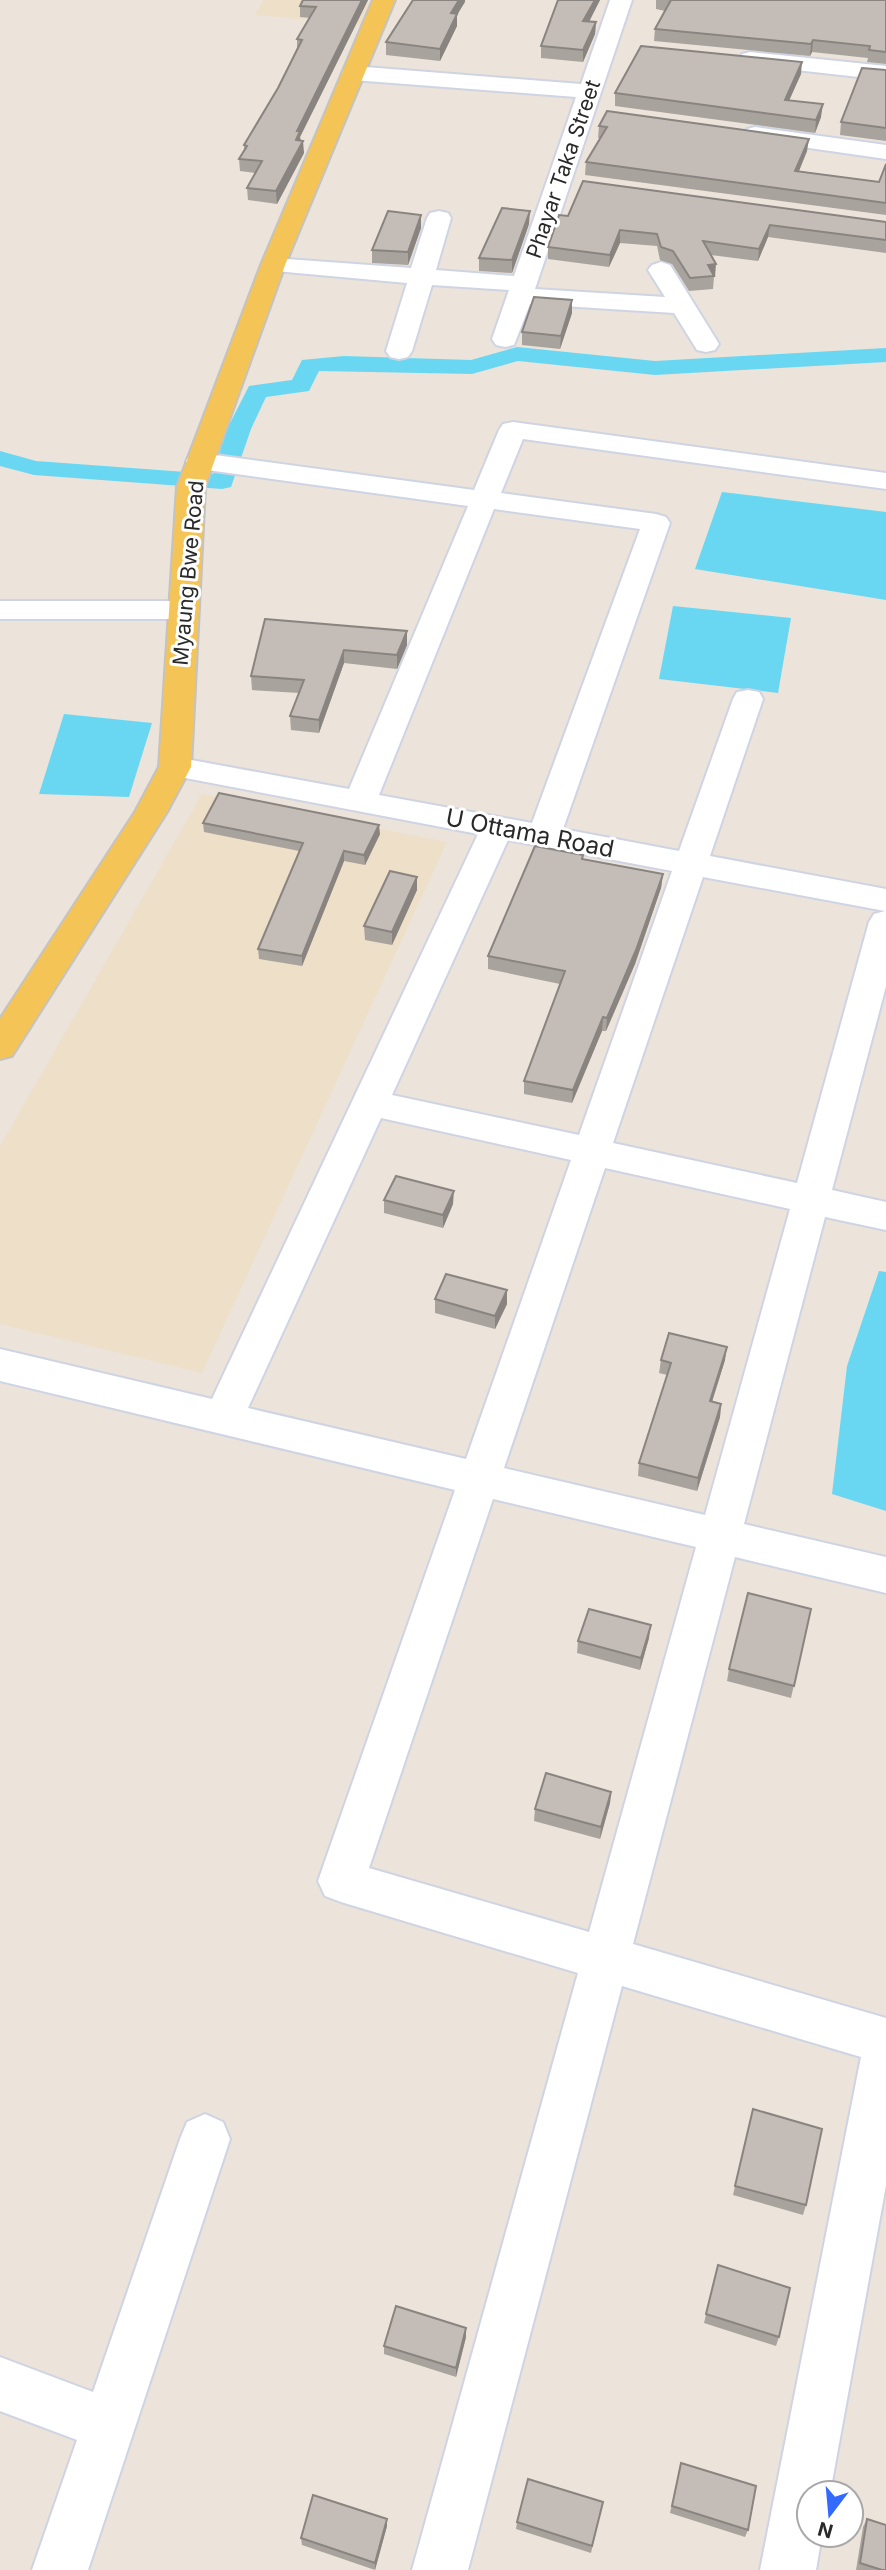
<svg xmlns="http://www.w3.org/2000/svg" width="886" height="2570" font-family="Inter,sans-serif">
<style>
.education{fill:#eedfc9}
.water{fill:#69d7f2}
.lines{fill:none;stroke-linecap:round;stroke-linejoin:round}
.canal{fill:#69d7f2;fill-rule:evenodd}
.minor-casing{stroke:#cfd4e3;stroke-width:4}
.major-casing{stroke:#c3c3c3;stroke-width:4}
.minor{fill:#fff;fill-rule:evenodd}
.major{fill:#f5c456;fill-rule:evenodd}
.wall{fill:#a9a39d}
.shaded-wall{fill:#898480}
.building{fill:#c4bdb7;stroke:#898480;stroke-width:2}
.labels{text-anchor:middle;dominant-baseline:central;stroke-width:6;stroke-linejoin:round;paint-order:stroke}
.far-street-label{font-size:21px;fill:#292929;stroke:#fff}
.street-label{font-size:24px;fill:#292929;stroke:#fff}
</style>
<rect width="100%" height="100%" fill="#ece3da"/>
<path class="education" d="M264 0H332L373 4 362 25 255 15Z
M202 794 447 842 202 1373 0 1324V1146Z"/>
<path class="water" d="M722 492 886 512V600L695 569Z
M673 606 791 618 778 693 659 679Z
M64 714 152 723 129 797 39 794Z
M879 1271 886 1272V1511L832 1494 847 1366Z"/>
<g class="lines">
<path class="canal" d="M517 347 655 361 886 348V362L655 375 518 361 472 374 319 371 309 391 266 397 251 429 231 487 222 489 34 475 0 466V451L36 461 213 474 227 429 249 386 292 380 302 360 344 356 471 360Z"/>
<defs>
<path id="minor" d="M610 0H632L535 289 665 297 648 270 652 265 661 262 670 265 719 344 715 350 706 352 697 350 674 313 530 304 514 345 505 347 496 345 492 339 509 290 432 285 412 351 408 357 399 359 390 357 386 351 407 283 264 270 261 265 264 260 273 258 411 268 427 218 430 213 439 211 448 213 451 218 436 270 514 276 576 97 353 80 345 78 342 73 345 68 353 66 581 84Z
M750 52 886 66V80L742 64 739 59 742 54Z
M755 127 886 145V159L747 139 743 134 747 129Z
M513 422 886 473V489L523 439 501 493 656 514 666 517 670 523 563 829 679 851 733 699 737 692 748 690 759 692 763 699 710 856 886 889V986L832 1190 886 1202V1230L825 1217 744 1524 886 1557V1593L735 1557 633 1944 886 2018V2185L830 2493H809V2535H822L816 2570H760L861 2057 622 1986 468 2570H412L578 1973 341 1902 325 1896 318 1881 455 1490 0 1381V1349L212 1399 478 834 164 774 159 767 164 760 175 757 349 789 468 506 200 469 190 467 186 461 190 455 200 453 474 490 499 430 503 424ZM494 509 640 529 532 823 379 795ZM508 840 672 871 579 1135 392 1095ZM703 877 885 911 874 914 869 922 797 1183 613 1143ZM381 1118 571 1160 466 1459 248 1408ZM605 1168 790 1209 705 1515 504 1468ZM493 1499 696 1547 589 1932 369 1868Z
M0 601H184L194 604 199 610 194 616 184 619H0Z
M205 2114 223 2122 230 2139 88 2570H32L77 2440 0 2411V2357L93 2392 180 2139 187 2122Z"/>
<path id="major" d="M373 0H395L285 265 205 487 191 767 167 812 12 1056 0 1059V1019L135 812 159 767 177 487 261 265Z"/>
</defs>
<use href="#minor" class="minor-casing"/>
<use href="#major" class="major-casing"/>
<use href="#minor" class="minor"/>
<use href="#major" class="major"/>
</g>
<path class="wall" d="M368 0 300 137 304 153 277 204 248 200 247 188 255 173 240 171 239 159 244 150V145L278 88 297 48V39L310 18 300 17V6Z
M413 0H465L457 15V26L440 61 386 55V42Z
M558 0H600L589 22H596L595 34 583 62 541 58V46Z
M656 0H886V64L867 62 868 58 812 52 810 56 654 41 655 29 665 11 656 9Z
M886 70V141L840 135 841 122Z
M801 74 789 100 821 117 815 133 615 106V93Z
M599 126 807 151 799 171 879 182 886 164V215L585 175 586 162 600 138H598Z
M421 215V228L408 265 372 263V250Z
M568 216 886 222V253L768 237 758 261 711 255 715 277H714L713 289 689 291 672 264 660 260 657 246 620 243 609 267 548 259V247Z
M529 224 512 273 479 271V258Z
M572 300V313L560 349 522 345V332Z
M407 631V645L397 669 344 663 319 733 291 730 290 716 299 693 252 690 251 676Z
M203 823 380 834 365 865 344 861 302 966 259 959 258 949 299 851 204 832Z
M583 860 663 874 661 888 635 964 606 1031H602L572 1103 524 1094V1081L560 984 488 969V956Z
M417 877V890L392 945 365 940 364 926Z
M384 1200 453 1204 443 1228 384 1213Z
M507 1290V1304L495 1329 435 1313V1299Z
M661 1360H725L712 1402 721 1404 720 1417 697 1491 638 1476 639 1463 667 1375 659 1373Z
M811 1609 791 1698 727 1681 729 1669Z
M649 1638 640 1670 577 1653 578 1641Z
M611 1792 610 1803 600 1839 534 1821 535 1809Z
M753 2109 806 2205 803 2215 733 2195Z
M718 2265 779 2337 776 2346 704 2323Z
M466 2328V2337L456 2377 384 2354V2346Z
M679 2471 748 2530 745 2537 670 2513Z
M603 2502 591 2553 516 2529 517 2522Z
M387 2519V2526L375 2570 302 2545 301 2538Z
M867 2519 886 2570H856L863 2527Z"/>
<path class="shaded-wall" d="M362 0H368L300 137 301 144 296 140 297 131Z
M459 0H465V2L457 15V26L440 61V49L451 13Z
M595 0H600L583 33V21Z
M596 22 595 34 583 62V50Z
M813 40 812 52 810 56 811 44Z
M802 62 801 74 784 112 785 100Z
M823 104 821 117 815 133 816 120Z
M809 139 807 151 794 183 795 171Z
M303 141 304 153 277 204 276 191Z
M530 211 529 224 512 273V260Z
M421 215V228L408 265V252Z
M770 225 768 237 758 261 759 249Z
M620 230V243L609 267 610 255Z
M716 264 715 277H714L708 265Z
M572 300V313L560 349 561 336Z
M407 631V645L397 669V655Z
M344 650V663L319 733V720Z
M379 825 380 834 365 865 364 855Z
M344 851V861L302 966V956Z
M663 874 661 888 635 964 606 1031 607 1018Z
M417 877V890L392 945V932Z
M603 1017 602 1031 572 1103 573 1090Z
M454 1191 453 1204 443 1228V1215Z
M507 1290V1304L495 1329V1316Z
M727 1347 725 1360 708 1414 710 1401Z
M721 1404 720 1417 697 1491 698 1478Z
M651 1625 649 1638 640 1670 641 1658Z
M611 1792 610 1803 600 1839 601 1827Z
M466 2328V2337L456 2377V2368Z
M387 2519V2526L375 2570V2563Z"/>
<path class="building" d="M303 0H362L297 131H300L296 140 303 141 276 191 247 188 262 161 239 159 247 146 244 145 278 88 302 40 297 39 316 7 300 6Z
M413 0H459L451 13 457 14 440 49 386 42Z
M558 0H595L583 21 596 22 583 50 541 46Z
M671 0H886V52L869 50 870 46 813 40 811 44 655 29Z
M641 46 802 62 785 100 823 104 816 120 615 93Z
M862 68 886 70V128L841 122Z
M607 111 809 139 795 171 879 182 886 164V203L586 162 607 127 599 126Z
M583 181 886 222V240L770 225 759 249 703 241 716 264 708 265 714 276 690 278 673 251 661 247 657 234 620 230 610 255 548 247 559 215 568 216Z
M502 208 530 211 512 260 479 258Z
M388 211 421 215 408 252 372 250Z
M534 297 572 300 561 336 522 332Z
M265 619 407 631 397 655 344 650 319 720 290 716 304 680 251 676Z
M219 793 379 825 364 855 344 851 302 956 258 949 303 843 203 823Z
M535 846 583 855 582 859 663 874 636 950 607 1018 603 1017 573 1090 524 1081 565 971 488 956Z
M390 871 417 877 392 932 364 926Z
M396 1176 454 1191 443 1215 384 1200Z
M446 1274 507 1290 495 1316 435 1299Z
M669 1333 727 1347 710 1401 721 1404 698 1478 639 1463 671 1363 661 1360Z
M748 1593 811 1609 794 1686 729 1669Z
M589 1609 651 1625 641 1658 578 1641Z
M546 1773 611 1792 601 1827 535 1809Z
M753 2109 822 2129 806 2205 735 2186Z
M718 2265 790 2288 779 2337 706 2314Z
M396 2306 466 2328 456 2368 384 2346Z
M681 2463 756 2486 748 2530 672 2506Z
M528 2479 603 2502 592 2546 517 2522Z
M313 2495 387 2519 375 2563 301 2538Z
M867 2519 886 2525V2570H882L860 2563Z"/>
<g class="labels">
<g class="far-street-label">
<text transform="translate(563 169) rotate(-71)">Phayar Taka Street</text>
<text transform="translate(188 573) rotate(-85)">Myaung Bwe Road</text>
</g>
<g class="street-label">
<text transform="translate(530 833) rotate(11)">U Ottama Road</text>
</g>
</g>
<g transform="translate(830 2514) rotate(196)"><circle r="33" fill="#ffffff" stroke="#a9a9a9" stroke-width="2"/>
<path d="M0-5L12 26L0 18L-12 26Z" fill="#3469ff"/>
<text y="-10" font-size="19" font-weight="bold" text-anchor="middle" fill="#292929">N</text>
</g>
</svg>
